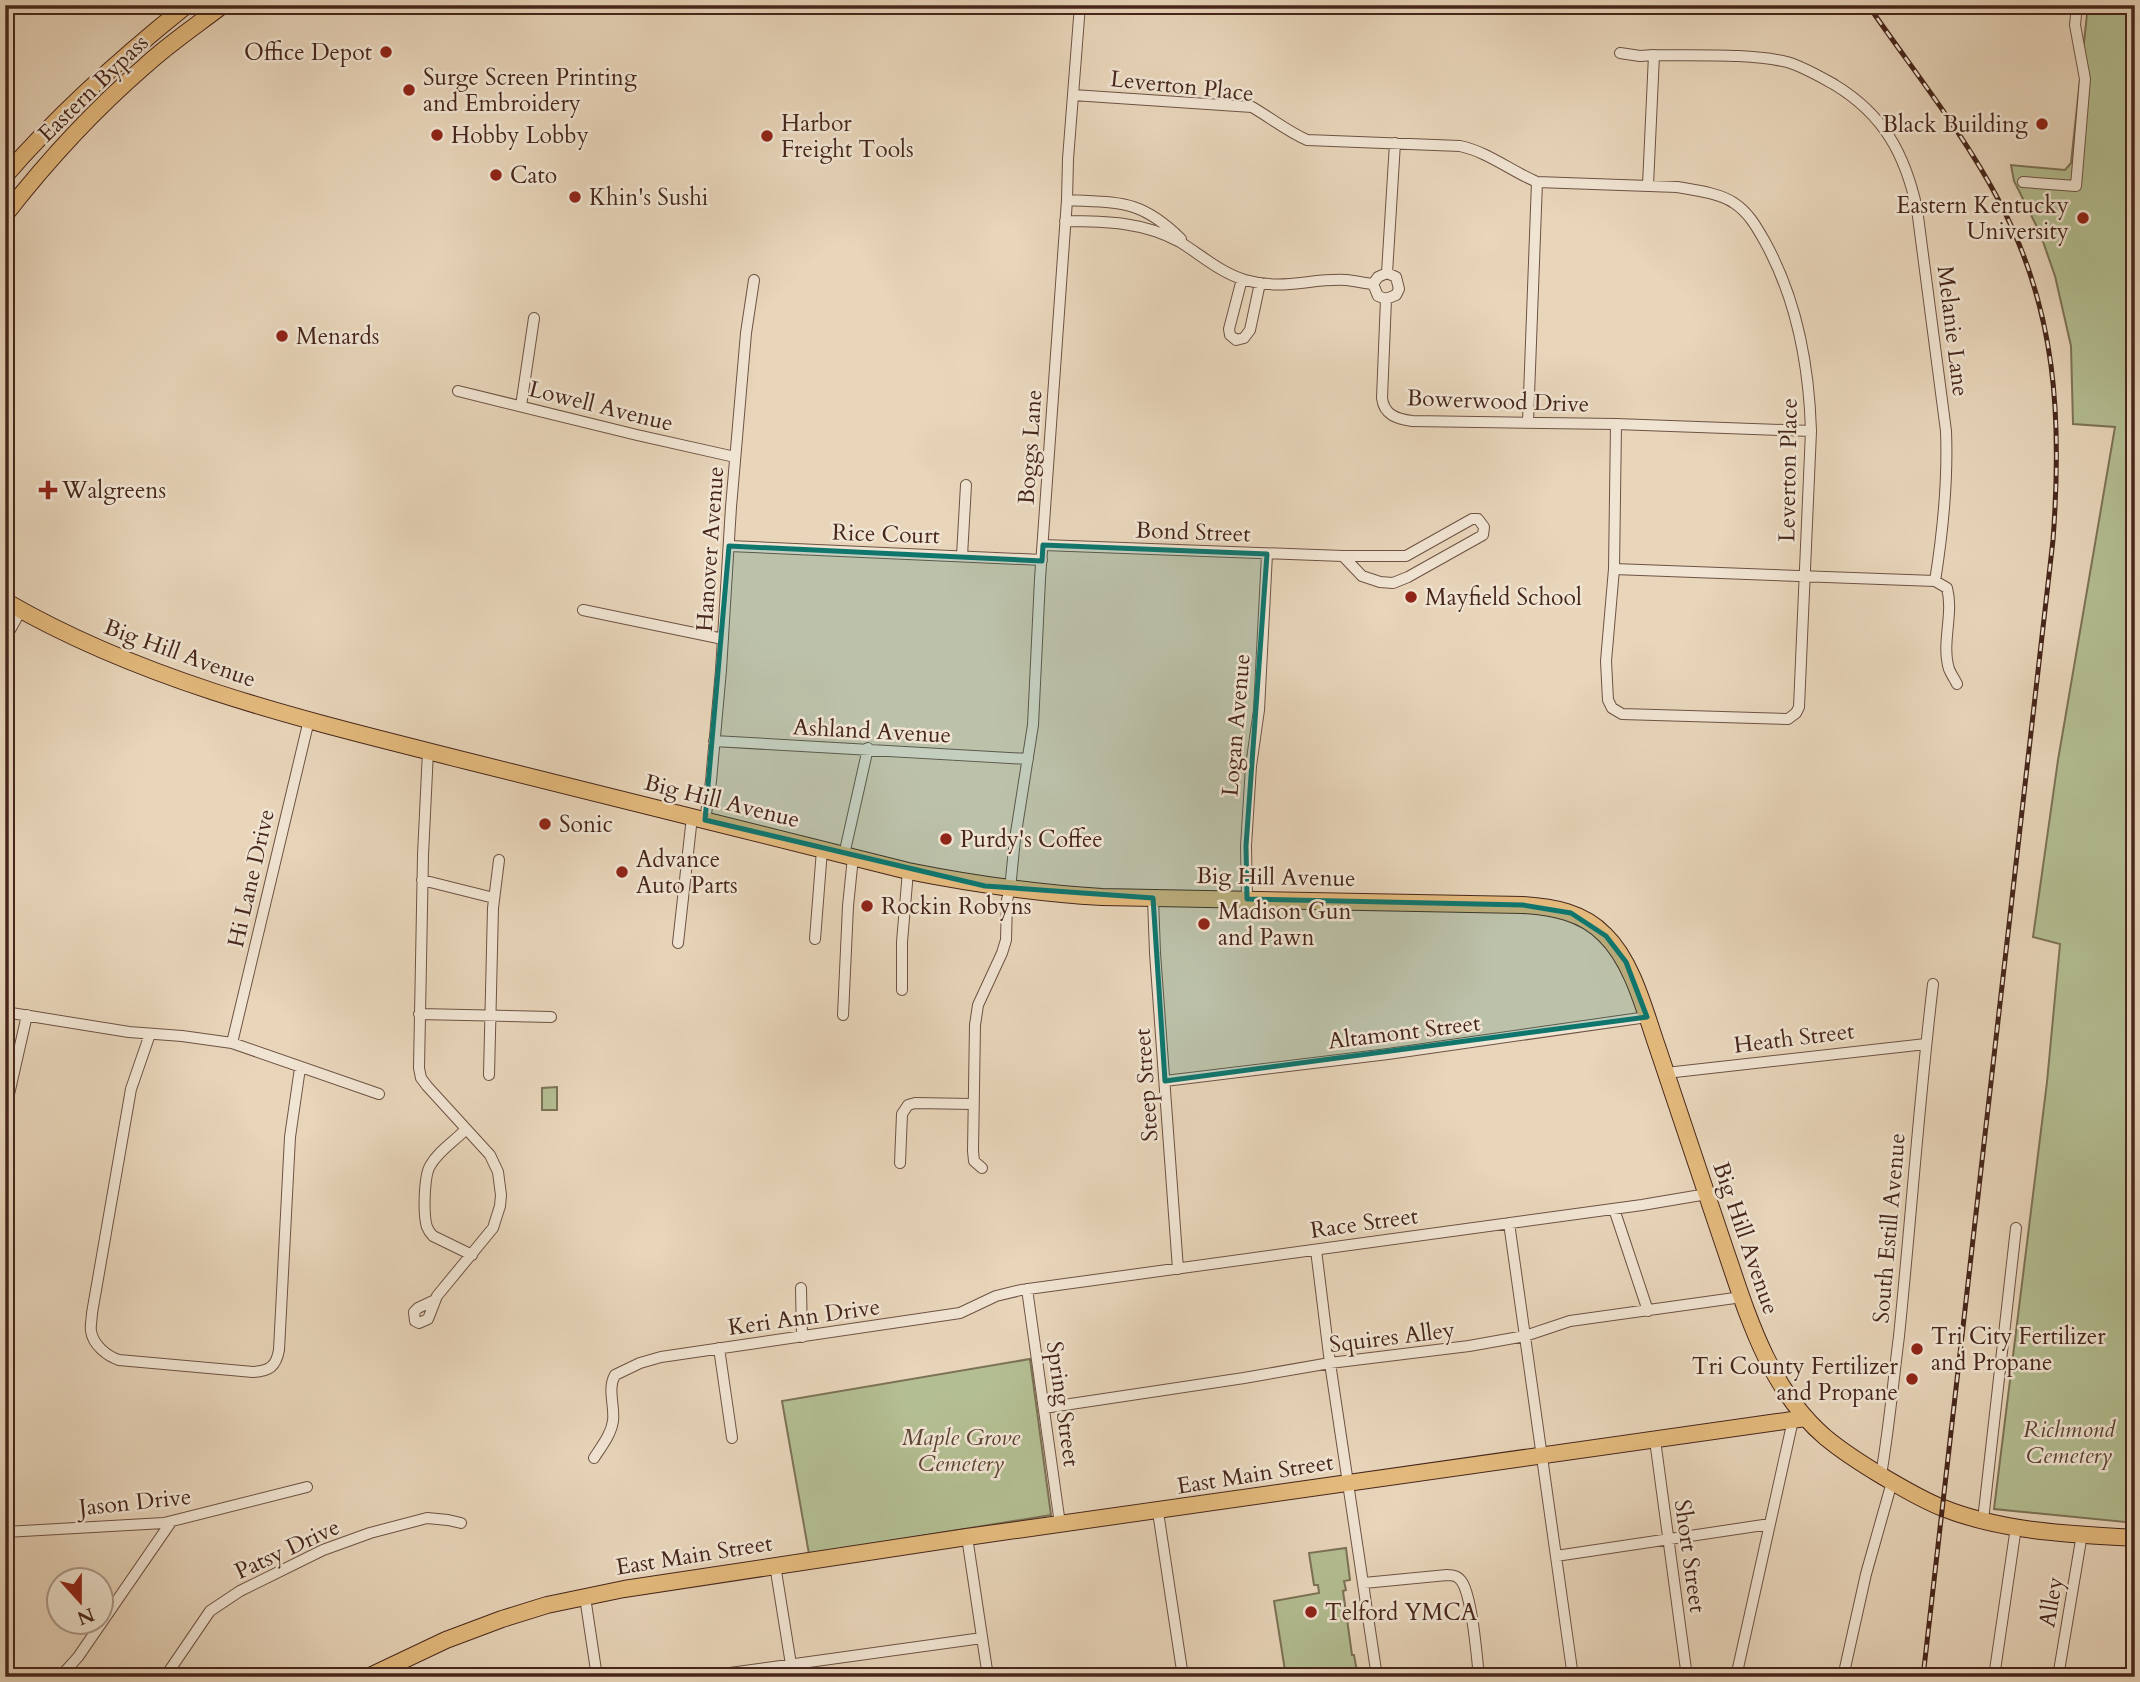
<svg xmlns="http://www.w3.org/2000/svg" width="2140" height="1682" font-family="Cardo,serif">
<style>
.green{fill:#b3be92;stroke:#7c7256;stroke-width:2}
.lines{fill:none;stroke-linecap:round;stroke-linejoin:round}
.street-casing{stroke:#6e5243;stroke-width:12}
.primary-casing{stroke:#46261b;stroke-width:18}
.street{stroke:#f0e4d2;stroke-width:10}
.primary{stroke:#e4ba7d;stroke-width:16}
.rail-casing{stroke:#46261b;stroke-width:5}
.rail{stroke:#f0e4d2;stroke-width:2.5;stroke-dasharray:8;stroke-linecap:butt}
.marked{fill:#0f766e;fill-opacity:0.2;stroke:#0f766e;stroke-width:5;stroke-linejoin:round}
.poi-dot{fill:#8f2418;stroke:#f0e4d2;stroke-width:2.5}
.labels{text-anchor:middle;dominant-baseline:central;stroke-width:5;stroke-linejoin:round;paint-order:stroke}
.poi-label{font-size:23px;fill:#46261b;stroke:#f0e4d2;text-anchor:start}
.street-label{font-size:23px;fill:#46261b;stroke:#f0e4d2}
.park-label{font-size:23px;font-style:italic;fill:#5c4433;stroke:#f0e4d2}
</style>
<rect width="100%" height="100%" fill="#e8d5ba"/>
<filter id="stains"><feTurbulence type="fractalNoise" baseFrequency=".00286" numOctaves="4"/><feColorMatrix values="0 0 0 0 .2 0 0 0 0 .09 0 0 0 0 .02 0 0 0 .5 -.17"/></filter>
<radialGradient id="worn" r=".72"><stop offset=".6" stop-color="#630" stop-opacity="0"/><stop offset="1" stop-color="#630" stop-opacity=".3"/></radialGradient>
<path class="green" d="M2088 5H2135V1523L1994 1509 2047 1082 2060 944 2033 937 2058 760 2115 427 2073 424 2071 346 2055 276 2040 233 2014 181 2011 165 2065 170 2071 163Z
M557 1087V1110H542V1088Z
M1030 1359 1051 1515 809 1554 782 1401Z
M1346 1548 1350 1580 1344 1581 1346 1590 1343 1591 1352 1655H1354L1358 1677H1286L1274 1601 1319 1593 1318 1585H1314L1309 1553Z"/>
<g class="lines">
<defs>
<path id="street" d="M1620 53 1640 56 1654 55C1693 56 1749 53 1787 62 1804 67 1819 76 1835 85 1884 115 1905 154 1917 209L1946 431C1948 481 1943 531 1935 581
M1073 95 1252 107C1271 118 1288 132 1307 140L1460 146C1488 152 1511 171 1537 182L1677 187C1694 190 1720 193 1734 203 1748 212 1756 226 1764 240 1797 299 1809 364 1811 431L1799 707 1796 713 1788 719 1622 714 1612 708 1608 700 1606 661 1614 569 1616 424
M2023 182 2076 186 2085 79 2075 25 2077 5
M1648 185 1654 55
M1067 200C1120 203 1140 199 1181 239
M1065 221C1105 221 1144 222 1180 242 1201 255 1221 273 1245 280 1284 291 1310 278 1346 280 1355 281 1364 283 1373 284
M1387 273 1395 143
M1242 279 1229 329 1230 335 1236 340 1244 338 1250 330 1260 283
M1386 299 1382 398C1384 415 1397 419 1412 421L1616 424 1811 431
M1386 299 1396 295 1399 289 1396 277 1387 273
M1386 299 1378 296 1373 284 1378 277 1387 273
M458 391 637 435 735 457
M521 406 534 318
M1528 422 1537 182
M1472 519H1478L1484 527 1483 535 1408 577 1393 583 1380 582 1362 576 1343 556H1406Z
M1043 545 1343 556
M729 546 1042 560
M962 556 966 485
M1614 569 1935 581 1947 588C1954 614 1941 643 1949 669 1951 674 1955 680 1957 684
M583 610 723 639
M5 639 21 610
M714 741 1028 759
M428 751 423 855 419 1068 421 1078 427 1086 490 1155 498 1172 501 1195 500 1206 493 1228 437 1296 428 1319 419 1323 415 1321 414 1312 418 1308 435 1300
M705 820 711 781 721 670 731 507 746 333 754 280
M844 855 868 748
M422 880 494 898
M1153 898 1155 953 1178 1269
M1247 899 1246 846 1251 766 1259 710 1267 554
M815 939 822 850
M678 943 692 817
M902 990V942L908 871
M5 1012 129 1032 182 1036 232 1043 379 1094
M419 1014 551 1017
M843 1015 848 906 853 857
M150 1034 131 1089 92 1313C92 1318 90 1326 91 1331 93 1345 107 1356 119 1360L253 1372C269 1371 276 1367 279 1350L290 1137 300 1068
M232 1043 309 720
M1666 1073 1926 1044
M489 1075 493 908 499 860
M1165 1081 1388 1054 1647 1017
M5 1112 27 1015
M466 1129C455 1141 438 1151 430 1166 424 1176 423 1215 427 1227 429 1232 430 1233 433 1236L472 1255
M900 1163 902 1114 908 1105 915 1103 973 1104
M982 1168 974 1161 973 1151 975 1025 978 1005 1002 953 1006 940 1007 900 1010 889 1015 839 1033 725 1040 579 1067 200 1068 159 1080 5
M1614 1209 1648 1311
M1509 1223 1573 1677
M1316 1250 1330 1363 1377 1677
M801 1288 802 1337
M1027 1289 1060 1524
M719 1348 732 1438
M1044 1408 1244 1378 1330 1363 1469 1346 1525 1336 1570 1321 1742 1297
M1655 1440 1687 1677
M594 1458C601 1447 611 1435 613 1421 615 1406 607 1389 615 1375L640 1363 661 1357 960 1313 996 1296 1021 1290 1642 1205 1707 1194
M1881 1475C1889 1429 1893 1383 1899 1336 1911 1219 1919 1101 1933 984
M1158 1512 1183 1677
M1983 1520 2016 1228
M5 1532 164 1523 307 1487
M967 1537 988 1677
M1556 1556 1770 1524
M775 1565 793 1677
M1364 1583 1447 1575C1454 1575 1458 1576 1462 1582 1472 1597 1477 1657 1479 1677
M585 1597 597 1677
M60 1677 78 1657 171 1522
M165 1677 210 1611 240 1591 323 1550 370 1533 427 1518 448 1520 461 1523
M701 1677 982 1638
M1666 1677 1687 1673
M1736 1677 1793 1420
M1843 1677 1866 1574 1892 1482
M1994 1677 2016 1527
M2058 1677 2082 1534"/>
<path id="primary" d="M5 176C59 113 122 57 187 5
M5 215C47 161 94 110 146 65 170 43 197 25 223 5
M5 601C148 684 309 721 467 761 614 798 761 834 908 871 973 884 1036 893 1102 897L1523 905C1553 907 1583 912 1605 935 1633 962 1645 1012 1658 1049 1678 1110 1699 1172 1720 1234 1745 1306 1765 1385 1825 1437 1843 1452 1862 1464 1882 1476 1901 1487 1922 1500 1943 1508 2003 1532 2070 1534 2135 1538
M368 1677 446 1640 502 1619 547 1605 624 1589 967 1537 1806 1418"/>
</defs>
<use href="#street" class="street-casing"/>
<use href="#primary" class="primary-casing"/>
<use href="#street" class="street"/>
<use href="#primary" class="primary"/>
<defs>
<path id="rail" d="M1868 5C1912 69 1962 131 1998 199 2057 310 2062 418 2053 540L1923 1677"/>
</defs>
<use href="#rail" class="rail-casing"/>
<use href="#rail" class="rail"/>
</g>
<path class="marked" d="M1043 545 1267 554 1246 846 1247 899 1523 905 1571 913 1606 936 1626 962 1647 1017 1165 1081 1153 898 985 886 705 820 729 546 1042 561Z"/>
<g class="poi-dot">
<circle cx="386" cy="52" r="7"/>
<circle cx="409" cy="90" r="7"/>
<circle cx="2042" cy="124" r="7"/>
<circle cx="437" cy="135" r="7"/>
<circle cx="767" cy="136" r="7"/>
<circle cx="496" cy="175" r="7"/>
<circle cx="575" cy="197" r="7"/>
<circle cx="2083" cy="218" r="7"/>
<circle cx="282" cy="336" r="7"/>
<path d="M44.5 479.5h7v7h7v7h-7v7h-7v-7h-7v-7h7z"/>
<circle cx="1411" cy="597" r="7"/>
<circle cx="545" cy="824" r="7"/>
<circle cx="946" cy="839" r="7"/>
<circle cx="622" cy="872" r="7"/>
<circle cx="867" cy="906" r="7"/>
<circle cx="1204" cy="924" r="7"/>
<circle cx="1917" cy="1349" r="7"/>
<circle cx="1912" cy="1379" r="7"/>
<circle cx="1311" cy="1612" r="7"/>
</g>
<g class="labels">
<g class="poi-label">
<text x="372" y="52" text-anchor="end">Office Depot</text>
<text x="423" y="77">Surge Screen Printing<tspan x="423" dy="26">and Embroidery</tspan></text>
<text x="781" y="123">Harbor<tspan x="781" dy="26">Freight Tools</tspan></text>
<text x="2028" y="124" text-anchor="end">Black Building</text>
<text x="451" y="135">Hobby Lobby</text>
<text x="510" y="175">Cato</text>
<text x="589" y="197">Khin's Sushi</text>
<text x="2069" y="205" text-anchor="end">Eastern Kentucky<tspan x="2069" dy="26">University</tspan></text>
<text x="296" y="336">Menards</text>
<text x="62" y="490">Walgreens</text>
<text x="1425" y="597">Mayfield School</text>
<text x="559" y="824">Sonic</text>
<text x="960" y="839">Purdy's Coffee</text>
<text x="636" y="859">Advance<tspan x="636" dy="26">Auto Parts</tspan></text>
<text x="881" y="906">Rockin Robyns</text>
<text x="1218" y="911">Madison Gun<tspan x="1218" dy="26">and Pawn</tspan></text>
<text x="1931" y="1336">Tri City Fertilizer<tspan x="1931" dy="26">and Propane</tspan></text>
<text x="1898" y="1366" text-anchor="end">Tri County Fertilizer<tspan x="1898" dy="26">and Propane</tspan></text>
<text x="1325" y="1612">Telford YMCA</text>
</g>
<g class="street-label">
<text transform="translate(1182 86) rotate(6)">Leverton Place</text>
<text transform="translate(93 88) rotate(-44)">Eastern Bypass</text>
<text transform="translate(1953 331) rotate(83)">Melanie Lane</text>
<text transform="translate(1498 401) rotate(2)">Bowerwood Drive</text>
<text transform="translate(601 406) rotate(14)">Lowell Avenue</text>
<text transform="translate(1030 447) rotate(-86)">Boggs Lane</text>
<text transform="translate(1788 470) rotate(-89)">Leverton Place</text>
<text transform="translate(1193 532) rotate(2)">Bond Street</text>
<text transform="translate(886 534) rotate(2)">Rice Court</text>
<text transform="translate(710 549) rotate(-86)">Hanover Avenue</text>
<text transform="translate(180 653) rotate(20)">Big Hill Avenue</text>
<text transform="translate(1236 725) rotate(-85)">Logan Avenue</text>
<text transform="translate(872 731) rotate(3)">Ashland Avenue</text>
<text transform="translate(722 801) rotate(14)">Big Hill Avenue</text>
<text transform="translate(1276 877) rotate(1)">Big Hill Avenue</text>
<text transform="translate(251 878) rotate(-77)">Hi Lane Drive</text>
<text transform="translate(1404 1032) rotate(-7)">Altamont Street</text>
<text transform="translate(1794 1038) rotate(-7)">Heath Street</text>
<text transform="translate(1146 1085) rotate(-94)">Steep Street</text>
<text transform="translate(1364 1223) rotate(-8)">Race Street</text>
<text transform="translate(1889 1228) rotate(-85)">South Estill Avenue</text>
<text transform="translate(1746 1238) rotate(71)">Big Hill Avenue</text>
<text transform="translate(804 1317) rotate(-8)">Keri Ann Drive</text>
<text transform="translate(1392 1337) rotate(-7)">Squires Alley</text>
<text transform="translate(1063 1404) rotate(82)">Spring Street</text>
<text transform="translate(1255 1474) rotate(-9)">East Main Street</text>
<text transform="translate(135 1502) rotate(-6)">Jason Drive</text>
<text transform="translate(287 1549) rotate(-25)">Patsy Drive</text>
<text transform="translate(694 1555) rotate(-9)">East Main Street</text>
<text transform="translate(1690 1556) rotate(82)">Short Street</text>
<text transform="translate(2051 1602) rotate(-80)">Alley</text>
</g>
<g class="park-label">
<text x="2069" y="1429">Richmond<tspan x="2069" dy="26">Cemetery</tspan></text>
<text x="961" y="1437">Maple Grove<tspan x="961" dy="26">Cemetery</tspan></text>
</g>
</g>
<rect width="2140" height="1682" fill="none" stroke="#e8d5ba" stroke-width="28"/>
<rect x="7" y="7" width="2126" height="1668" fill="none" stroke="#46261b" stroke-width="3.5"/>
<rect x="14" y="14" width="2112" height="1654" fill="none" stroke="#46261b" stroke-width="2"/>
<g transform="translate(80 1601) rotate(159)"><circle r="33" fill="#f0e4d2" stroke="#ac9889" stroke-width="2"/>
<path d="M0-5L12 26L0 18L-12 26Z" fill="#8f2418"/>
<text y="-10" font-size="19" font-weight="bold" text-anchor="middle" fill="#46261b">N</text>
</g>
<rect width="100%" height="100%" filter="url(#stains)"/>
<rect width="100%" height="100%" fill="url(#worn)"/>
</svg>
